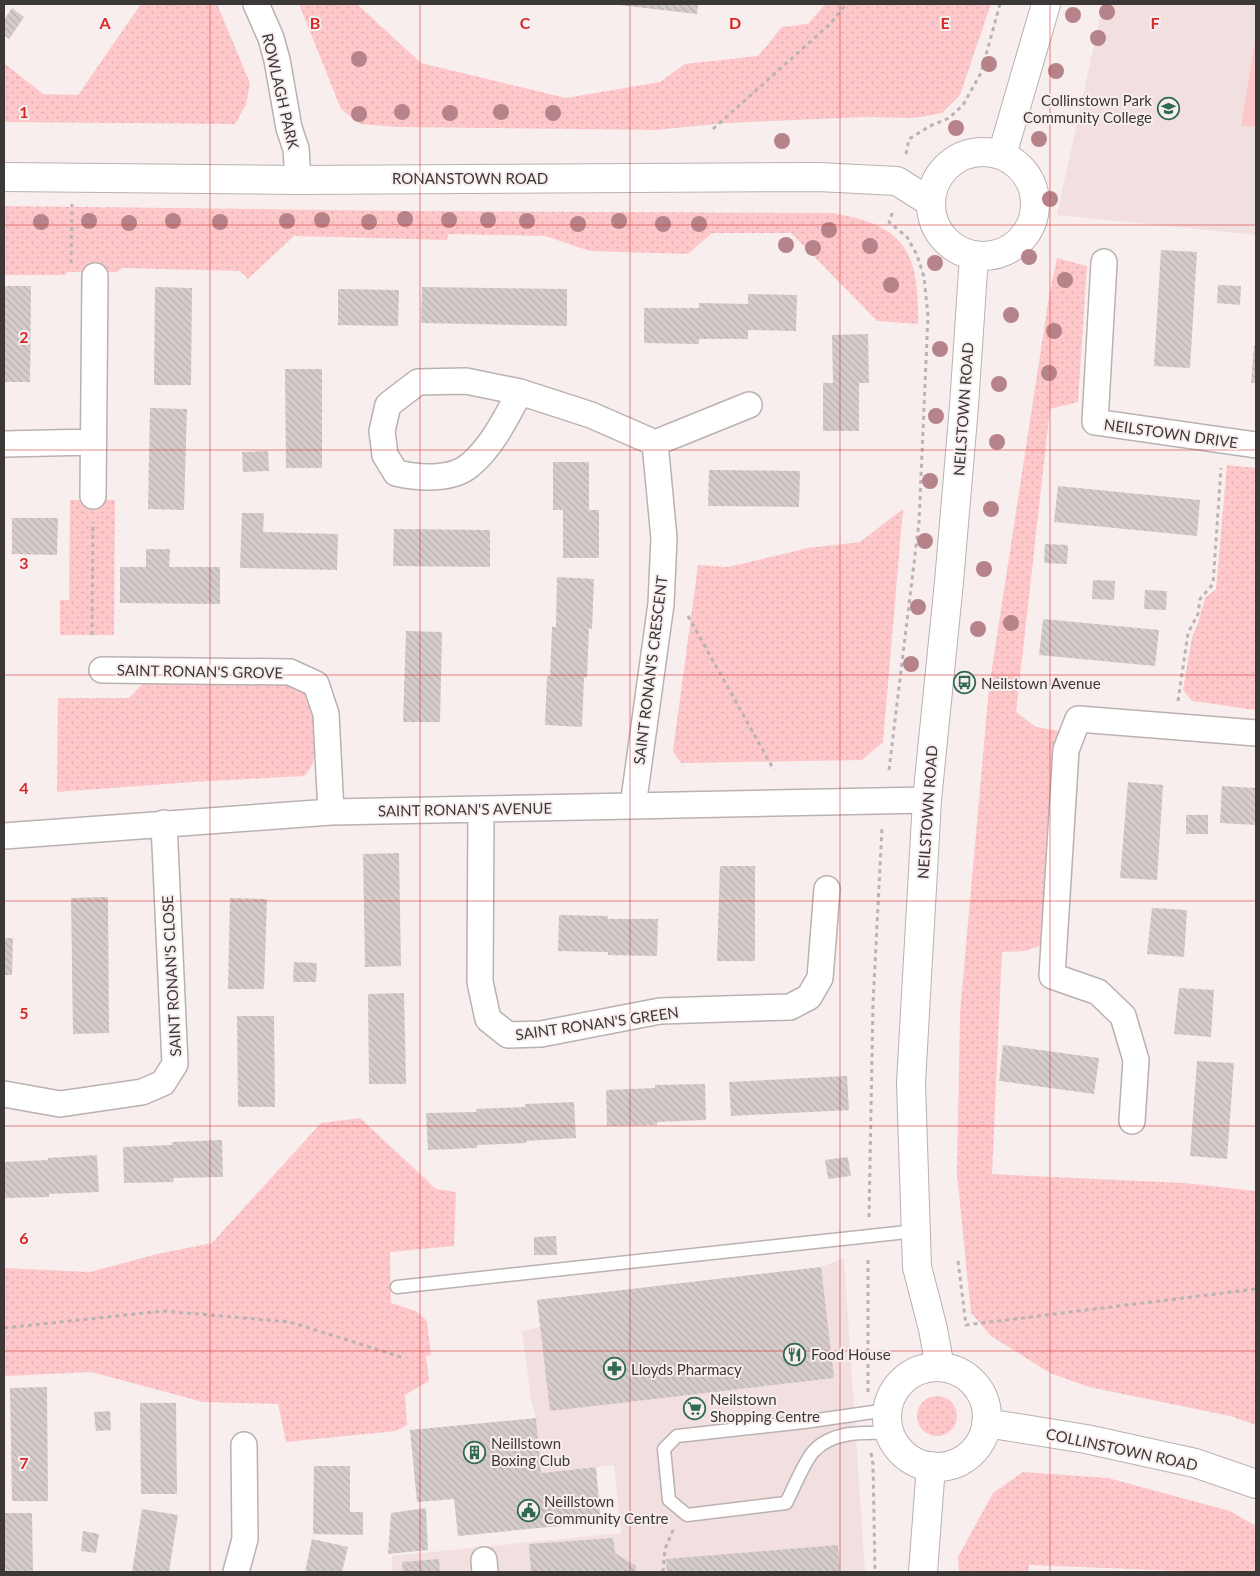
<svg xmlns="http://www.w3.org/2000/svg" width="1260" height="1576" font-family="Lato,sans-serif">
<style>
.built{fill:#f2dfe0}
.grass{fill:url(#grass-dots)}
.pitch{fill:#fec8cb}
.building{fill:url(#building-back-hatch)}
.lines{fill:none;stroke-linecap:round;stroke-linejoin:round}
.service-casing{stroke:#bab1b1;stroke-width:15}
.minor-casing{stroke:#bab1b1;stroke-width:28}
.tertiary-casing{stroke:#bab1b1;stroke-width:30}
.path{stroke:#bbb3b3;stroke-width:3;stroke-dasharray:4 4;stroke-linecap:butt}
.service{stroke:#fff;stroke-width:12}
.minor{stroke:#fff;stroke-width:25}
.tertiary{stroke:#fff;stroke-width:28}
.tree{fill:#b6838a}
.grid{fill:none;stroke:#d62828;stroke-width:1;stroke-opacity:0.55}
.labels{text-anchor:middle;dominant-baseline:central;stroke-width:4;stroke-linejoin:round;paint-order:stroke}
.street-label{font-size:15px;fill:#3c3838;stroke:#f8eeee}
.poi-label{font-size:15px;fill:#3c3838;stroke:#f8eeee;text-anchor:start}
.grid-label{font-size:16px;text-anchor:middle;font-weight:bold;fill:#d62828;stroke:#f8eeee;stroke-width:4;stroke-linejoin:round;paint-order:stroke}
</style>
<defs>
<pattern id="grass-dots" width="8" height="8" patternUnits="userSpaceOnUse" patternTransform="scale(1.25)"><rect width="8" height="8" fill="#fec8cb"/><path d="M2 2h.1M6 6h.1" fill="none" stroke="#dbadaf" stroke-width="1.8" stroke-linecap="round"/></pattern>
<pattern id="building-back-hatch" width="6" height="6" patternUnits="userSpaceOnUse" patternTransform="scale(1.25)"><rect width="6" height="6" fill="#d6cccc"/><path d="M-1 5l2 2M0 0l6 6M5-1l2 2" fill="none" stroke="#b9b0b0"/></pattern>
</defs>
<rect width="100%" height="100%" fill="#f8eeee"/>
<path class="built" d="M1103 4H1256V235L1057 215Z
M844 1258 865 1572H392V1556L621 1533 614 1465 541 1473 536 1418 531 1399 522 1331 540 1327 537 1300 821 1267Z"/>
<path class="grass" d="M141 4H217L250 83 246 105 235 124 4 122V63L43 94 78 95Z
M299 4H357L421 63 566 98 660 82 685 64 758 56 782 27 808 24 825 4H991L960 95 942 113 914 118 865 117 726 123 655 130 396 127 360 124 341 109Z
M4 206 411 211 832 213C906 225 919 252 918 324L877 321 791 233H712L688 254 590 251 545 236 448 234 447 240 294 236 248 279 240 271 122 268 117 272H66V275H4Z
M1057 258 1087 266 1078 402 1050 409 1016 712 1036 727 1060 731 1046 944 1025 951 1002 952 992 1174 1184 1183 1256 1191V1425L1230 1416 1089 1387 1050 1373 991 1336 971 1313 957 1174 960 1013 989 688 1049 297Z
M1227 465 1256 468V710C1234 708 1214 703 1192 701L1183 690 1192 637 1197 626 1205 598 1216 589Z
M70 500H115L114 635H60V600H69Z
M903 509 883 742 862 760 681 763 673 751 698 565 728 567 808 548 860 542Z
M146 680 281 681 305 692 312 703 316 715 315 756 310 769 304 776 193 782 57 792 58 698H129Z
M360 1118 436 1189 456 1192 454 1246 390 1252 391 1303 416 1311 427 1321 431 1355 426 1356 429 1381 405 1395 407 1425 396 1431 286 1442 278 1404 203 1402 91 1372 4 1376V1268L90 1272 157 1254 212 1243 321 1123Z
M917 1416a20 20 0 1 1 40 0a20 20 0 1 1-40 0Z
M1023 1472 1108 1478 1230 1511 1256 1526V1572H1207L1029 1565 1028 1572H959L958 1557 993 1493Z"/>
<path class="pitch" d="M1256 34V127L1241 126Z"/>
<path class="building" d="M619 4H698L697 14 619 5Z
M12 8 24 17 9 39 4 35V20Z
M1161 250 1197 252 1190 368 1154 366Z
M1218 285 1241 286 1240 305 1217 303Z
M4 286H31L30 382H4Z
M155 287 192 288 191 385H154Z
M422 287 567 289V326L421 323Z
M338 289 399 290 398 326 338 325Z
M748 294 797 295 796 331 748 330V339H699V344L644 343V308H699V303L748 304Z
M868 334 869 383H859V431H823V383H833L832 335Z
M1254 346H1256V383H1251Z
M285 369H322V468H286Z
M150 408 187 409 184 510 148 509Z
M268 451 269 471 243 472 242 452Z
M553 462H589V510H599V558H563V510H553Z
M709 470 800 471 799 507 708 506Z
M1058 486 1200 500 1197 536 1054 522Z
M242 513H264L263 532 338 534 337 570 240 568Z
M12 518H58L57 555 12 554Z
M394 529 490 530V567L393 566Z
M1045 544 1068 545 1067 564 1044 563Z
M146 549H170L169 567H220V604L120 603V567H146Z
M557 577 594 579 592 629 589 628 587 677 584 678 582 727 545 725 547 676H550L552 627H556Z
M1093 580 1115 581 1114 600 1092 599Z
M1145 590 1167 591 1166 610 1144 609Z
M1043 619 1159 630 1155 666 1039 655Z
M406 631 442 632 440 722H403Z
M1128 782 1163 785 1157 880 1120 878Z
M1222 786 1256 788V825L1220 823Z
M1186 815H1208V834H1186Z
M399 853 401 966 365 967 363 854Z
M720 866H755V961H717Z
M108 897 109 1033 73 1034 71 898Z
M230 898 267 899 264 989H228Z
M1152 908 1187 910 1184 957 1147 954Z
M559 915 608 916V919H658L657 956 608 955V952L558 951Z
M4 938H13L12 975H4Z
M294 962 317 963 316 982H293Z
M1179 988 1214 990 1211 1037 1174 1034Z
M404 993 406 1084H369L368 994Z
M237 1016H274L275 1107H238Z
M1003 1045 1099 1058 1094 1094 999 1081Z
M1197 1061 1234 1063 1227 1159 1190 1156Z
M847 1076 849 1110 731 1116 729 1082Z
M705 1084 706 1120 657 1122V1125L607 1126 606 1090 655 1088V1085Z
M574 1102 576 1138 526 1141 527 1143 477 1145V1148L428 1150 426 1113 476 1112V1109L525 1107V1104Z
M222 1140 223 1177 173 1178 174 1182 124 1183 123 1147 172 1145V1142Z
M97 1155 99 1192 49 1194V1197L4 1198V1162L48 1160V1158Z
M848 1157 851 1176 828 1179 825 1160Z
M556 1236 557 1255H534V1237Z
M821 1267 834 1378 550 1411 537 1300Z
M47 1387 48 1501H12L10 1388Z
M140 1403H176L177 1494H141Z
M110 1411 111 1430 96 1431 94 1412Z
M536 1418 541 1473 596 1467 601 1522 458 1536 454 1499 417 1502 410 1430Z
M314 1466H350V1512H363V1535L313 1534Z
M426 1508 428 1550 388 1554 391 1513Z
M142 1509 178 1515 169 1572H132Z
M4 1513H32L33 1572H4Z
M83 1531 99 1534 96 1553 81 1551Z
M613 1538 615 1553 636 1566V1572H531L529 1544Z
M312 1539 348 1547 342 1572H305Z
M838 1545 840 1572H667L666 1559Z
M439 1559 440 1572H403L402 1562Z"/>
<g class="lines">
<defs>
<path id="service" d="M397 1287 916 1231
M887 1410 804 1422 677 1436 664 1449 669 1500 687 1515 786 1503C793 1490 804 1462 813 1452 831 1431 864 1432 889 1433"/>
<path id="minor" d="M256 4 271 38 277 60 289 128 296 149 298 180
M1104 262 1095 422 1256 445
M520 392C507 416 492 447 470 465 452 481 418 478 396 473L385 455 382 431 388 405 418 382 466 381 520 392 591 415 655 443 664 538 661 604 633 806
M655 443 749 405
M4 444 93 442
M93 496 95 276
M102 670 290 672 316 684 326 714 331 812
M481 809 480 982 488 1019 508 1035 541 1034 660 1011 790 1007 809 997 820 978 827 889
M4 836 331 812 927 800
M4 1094 60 1104 142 1092 163 1083 175 1064 164 823
M1132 1121 1136 1060 1123 1016 1098 992 1052 976 1066 750 1078 719 1256 733
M484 1560 485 1572
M236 1572 245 1539 244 1445"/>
<path id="tertiary" d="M931 204a52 52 0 1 1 104 0a52 52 0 1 1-104 0Z
M1002 155 1046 4
M4 177 298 180 818 177 897 181 930 202
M940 1367 933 1329 917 1267 911 1083 927 800 949 582 964 406 974 256
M887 1417a50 50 0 1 1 100 0a50 50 0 1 1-100 0Z
M986 1423 1086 1439 1195 1463 1256 1484
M923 1572 931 1466"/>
</defs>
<use href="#service" class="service-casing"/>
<use href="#minor" class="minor-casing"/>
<use href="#tertiary" class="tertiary-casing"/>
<path class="path" d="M713 129 830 24 846 4
M906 154 909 139 930 126 949 118 963 105 981 73 1000 4
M71 263 72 204
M688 616 774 770
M92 635 93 522
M1178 701 1188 633 1198 614 1200 599 1213 584 1221 468
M889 770 919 522 928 316 924 277 917 255 907 237 889 222 893 211
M869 1217 873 1003 882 828
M958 1261 966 1325 1256 1289
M4 1328 163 1311 290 1322 404 1358
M868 1392V1256
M871 1453 873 1464 875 1572
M663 1572 665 1549 673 1530"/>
<use href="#service" class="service"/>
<use href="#minor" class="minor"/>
<use href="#tertiary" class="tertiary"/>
</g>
<g class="tree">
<circle cx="1107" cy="12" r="8"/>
<circle cx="1073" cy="15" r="8"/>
<circle cx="1098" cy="38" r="8"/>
<circle cx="359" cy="59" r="8"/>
<circle cx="989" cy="64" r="8"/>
<circle cx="1056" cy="71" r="8"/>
<circle cx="402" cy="112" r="8"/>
<circle cx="501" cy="112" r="8"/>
<circle cx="450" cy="113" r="8"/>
<circle cx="553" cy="113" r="8"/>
<circle cx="359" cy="114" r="8"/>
<circle cx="956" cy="128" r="8"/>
<circle cx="1039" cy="139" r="8"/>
<circle cx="782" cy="141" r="8"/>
<circle cx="1050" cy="199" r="8"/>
<circle cx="405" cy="219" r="8"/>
<circle cx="322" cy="220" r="8"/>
<circle cx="449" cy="220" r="8"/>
<circle cx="488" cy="220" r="8"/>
<circle cx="89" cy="221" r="8"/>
<circle cx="173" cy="221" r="8"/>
<circle cx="287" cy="221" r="8"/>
<circle cx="527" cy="221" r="8"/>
<circle cx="619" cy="221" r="8"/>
<circle cx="41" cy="222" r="8"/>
<circle cx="220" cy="222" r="8"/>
<circle cx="369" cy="222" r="8"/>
<circle cx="129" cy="223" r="8"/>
<circle cx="578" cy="224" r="8"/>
<circle cx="663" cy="224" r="8"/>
<circle cx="699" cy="224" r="8"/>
<circle cx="829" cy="230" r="8"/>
<circle cx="786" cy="245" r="8"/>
<circle cx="870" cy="246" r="8"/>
<circle cx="813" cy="248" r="8"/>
<circle cx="1029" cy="257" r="8"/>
<circle cx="935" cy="263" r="8"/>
<circle cx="1065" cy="280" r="8"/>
<circle cx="891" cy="285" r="8"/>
<circle cx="1011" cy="315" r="8"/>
<circle cx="1054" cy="331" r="8"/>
<circle cx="940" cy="349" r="8"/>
<circle cx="1049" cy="373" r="8"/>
<circle cx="999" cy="384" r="8"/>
<circle cx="936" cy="416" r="8"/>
<circle cx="997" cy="442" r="8"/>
<circle cx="930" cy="481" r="8"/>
<circle cx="991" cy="509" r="8"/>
<circle cx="925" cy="541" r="8"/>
<circle cx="984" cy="569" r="8"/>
<circle cx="918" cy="607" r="8"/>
<circle cx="1011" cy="623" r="8"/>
<circle cx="978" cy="629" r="8"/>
<circle cx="911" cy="664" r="8"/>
</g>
<path class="grid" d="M210 4V1572M420 4V1572M630 4V1572M840 4V1572M1050 4V1572M4 225H1256M4 450H1256M4 675H1256M4 901H1256M4 1126H1256M4 1351H1256"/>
<defs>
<symbol id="school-ring" viewBox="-11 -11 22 22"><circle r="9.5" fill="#f8eeee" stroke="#316a53" stroke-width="1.5"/><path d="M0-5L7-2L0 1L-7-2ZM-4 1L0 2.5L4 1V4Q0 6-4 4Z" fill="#316a53"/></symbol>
<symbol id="bus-ring" viewBox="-11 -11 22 22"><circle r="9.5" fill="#f8eeee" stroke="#316a53" stroke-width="1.5"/><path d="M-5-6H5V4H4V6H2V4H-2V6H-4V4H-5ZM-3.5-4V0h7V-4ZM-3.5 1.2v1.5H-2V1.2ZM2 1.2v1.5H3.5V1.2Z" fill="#316a53"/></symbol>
<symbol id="restaurant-ring" viewBox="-11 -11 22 22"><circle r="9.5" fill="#f8eeee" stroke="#316a53" stroke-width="1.5"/><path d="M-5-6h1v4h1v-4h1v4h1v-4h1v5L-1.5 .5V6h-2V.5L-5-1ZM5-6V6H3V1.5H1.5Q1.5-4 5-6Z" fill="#316a53"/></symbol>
<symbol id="pharmacy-ring" viewBox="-11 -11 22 22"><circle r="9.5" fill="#f8eeee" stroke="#316a53" stroke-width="1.5"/><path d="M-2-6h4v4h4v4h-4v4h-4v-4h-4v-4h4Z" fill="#316a53"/></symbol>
<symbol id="supermarket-ring" viewBox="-11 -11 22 22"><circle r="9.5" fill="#f8eeee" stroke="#316a53" stroke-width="1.5"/><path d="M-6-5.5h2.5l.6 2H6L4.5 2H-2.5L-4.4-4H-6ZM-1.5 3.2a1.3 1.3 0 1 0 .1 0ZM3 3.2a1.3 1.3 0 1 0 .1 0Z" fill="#316a53"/></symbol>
<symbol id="building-ring" viewBox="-11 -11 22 22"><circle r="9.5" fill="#f8eeee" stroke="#316a53" stroke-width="1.5"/><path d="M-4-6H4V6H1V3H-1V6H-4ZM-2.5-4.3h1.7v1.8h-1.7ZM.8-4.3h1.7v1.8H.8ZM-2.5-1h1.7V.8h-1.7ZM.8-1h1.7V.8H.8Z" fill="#316a53"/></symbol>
<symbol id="civic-ring" viewBox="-11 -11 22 22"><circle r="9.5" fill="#f8eeee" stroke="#316a53" stroke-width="1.5"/><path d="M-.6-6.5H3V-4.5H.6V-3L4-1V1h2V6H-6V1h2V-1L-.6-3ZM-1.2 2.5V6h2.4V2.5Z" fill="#316a53"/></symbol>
</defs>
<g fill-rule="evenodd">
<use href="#school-ring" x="1156" y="96" width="25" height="25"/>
<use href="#bus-ring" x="952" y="670" width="25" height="25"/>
<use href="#restaurant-ring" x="782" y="1342" width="25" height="25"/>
<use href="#pharmacy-ring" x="602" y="1356" width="25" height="25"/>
<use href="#supermarket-ring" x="682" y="1396" width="25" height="25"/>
<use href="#building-ring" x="462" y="1440" width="25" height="25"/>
<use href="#civic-ring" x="516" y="1498" width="25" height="25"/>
</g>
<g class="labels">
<g class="street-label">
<text transform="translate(281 91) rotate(77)">ROWLAGH PARK</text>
<text x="470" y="178">RONANSTOWN ROAD</text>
<text transform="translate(963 409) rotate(-86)">NEILSTOWN ROAD</text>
<text transform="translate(1171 433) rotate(8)">NEILSTOWN DRIVE</text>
<text transform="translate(650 670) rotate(-83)">SAINT RONAN'S CRESCENT</text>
<text transform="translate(200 671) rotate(1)">SAINT RONAN'S GROVE</text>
<text transform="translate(465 809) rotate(-1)">SAINT RONAN'S AVENUE</text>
<text transform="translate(927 812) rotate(-86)">NEILSTOWN ROAD</text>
<text transform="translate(171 976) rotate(-93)">SAINT RONAN'S CLOSE</text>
<text transform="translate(597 1023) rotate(-8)">SAINT RONAN'S GREEN</text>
<text transform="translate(1122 1449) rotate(12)">COLLINSTOWN ROAD</text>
</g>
<g class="poi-label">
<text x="1152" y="100" text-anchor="end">Collinstown Park<tspan x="1152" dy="17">Community College</tspan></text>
<text x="981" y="683">Neilstown Avenue</text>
<text x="811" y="1354">Food House</text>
<text x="631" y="1369">Lloyds Pharmacy</text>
<text x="710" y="1399">Neilstown<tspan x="710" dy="17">Shopping Centre</tspan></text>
<text x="491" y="1443">Neillstown<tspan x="491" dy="17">Boxing Club</tspan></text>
<text x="544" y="1501">Neillstown<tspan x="544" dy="17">Community Centre</tspan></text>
</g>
</g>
<g class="grid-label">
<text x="105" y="29">A</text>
<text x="315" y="29">B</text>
<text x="525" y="29">C</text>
<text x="735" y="29">D</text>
<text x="945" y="29">E</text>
<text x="1155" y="29">F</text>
<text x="24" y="118">1</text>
<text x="24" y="343">2</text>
<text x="24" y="569">3</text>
<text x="24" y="794">4</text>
<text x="24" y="1019">5</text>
<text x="24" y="1244">6</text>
<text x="24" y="1469">7</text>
</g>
<rect width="1260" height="1576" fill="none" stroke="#3c3838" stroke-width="10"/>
</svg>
